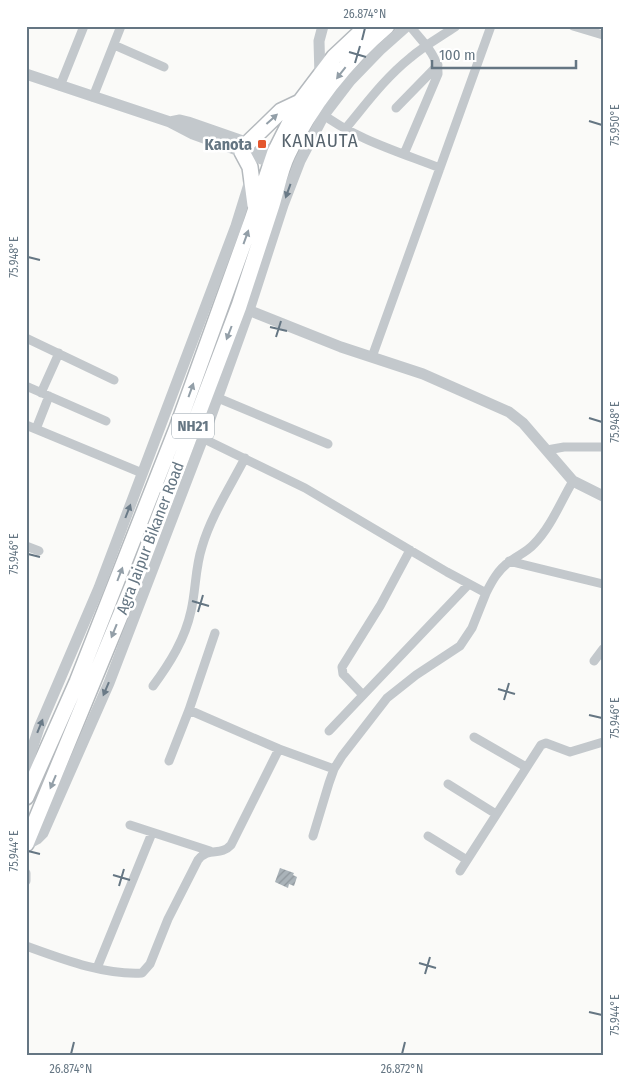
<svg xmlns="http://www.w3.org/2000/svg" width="629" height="1082" font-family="'Fira Sans Condensed',sans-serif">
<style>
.building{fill:url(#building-hatch)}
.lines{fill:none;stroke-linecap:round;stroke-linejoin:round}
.trunk-casing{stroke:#b4b9bd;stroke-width:18}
.minor{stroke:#c3c8cc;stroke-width:9}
.tertiary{stroke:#c3c8cc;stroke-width:11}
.trunk{stroke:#fff;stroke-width:15}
.oneway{fill:#939fa8}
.oneway2{fill:#6a7a87}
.ticks{fill:none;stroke:#657683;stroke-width:2}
.poi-dot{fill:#e4572e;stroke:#fff;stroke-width:2}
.labels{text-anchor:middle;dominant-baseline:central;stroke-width:5;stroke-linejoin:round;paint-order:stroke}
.shield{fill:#fff;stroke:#939fa8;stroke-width:1}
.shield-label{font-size:15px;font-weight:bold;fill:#657683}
.poi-label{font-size:16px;font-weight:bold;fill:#657683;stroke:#fff;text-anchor:end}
.street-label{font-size:16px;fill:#657683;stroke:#fff}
.quarter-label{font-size:19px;letter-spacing:1px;fill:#57646e;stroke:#fff}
.neatline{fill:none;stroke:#657683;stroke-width:2}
.ticks-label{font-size:12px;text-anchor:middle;fill:#657683}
</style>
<defs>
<pattern id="building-hatch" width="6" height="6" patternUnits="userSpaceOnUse" patternTransform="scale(1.25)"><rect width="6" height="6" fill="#aab3b9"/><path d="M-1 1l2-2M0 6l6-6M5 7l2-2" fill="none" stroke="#8e969c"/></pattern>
</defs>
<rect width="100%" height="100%" fill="#fafaf8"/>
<path class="building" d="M280 868 294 873 293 875 297 877 294 886 289 884 288 888 275 882Z"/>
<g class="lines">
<defs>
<path id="trunk" d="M248 143 281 111 300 102
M242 152 250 167 255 205
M26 797 77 682 177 428 252 220 275 152 300 102 334 57 367 26
M26 844 139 570 239 306C250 273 261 239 272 205 277 189 280 170 288 154 310 106 346 61 387 26"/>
</defs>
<use href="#trunk" class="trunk-casing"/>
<path class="minor" d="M573 26 603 35
M114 45 164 67
M60 86 84 26
M93 97 121 26
M396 108 438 65
M320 112C352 138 402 153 440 168
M346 128C366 104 385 78 410 58 424 46 440 37 455 27
M404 154 438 74C439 56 420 39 410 26
M26 338 114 380
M372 357 491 26
M26 386 106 421
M41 393 59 353
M218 398 328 444
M26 425 142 473
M36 429 49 396
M198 436 305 488 447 572 486 593C492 581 498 570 509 562 518 555 527 552 534 544 551 527 561 501 573 481
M547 450 564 447H603
M26 546 39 551
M509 561 603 584
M594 661 603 649
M153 686C170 663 185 639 191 611 196 590 195 568 202 547 211 516 230 487 245 458
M362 694 343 674 342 667 380 606 410 550
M189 710 279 749 334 769
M329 731 468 585
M474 737 526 767
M169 761 189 710 215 633
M448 784 496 814
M130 825 210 851
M313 836 329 783 334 769 342 756 387 698 416 675 460 646 472 628 486 593
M428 836 467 860
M460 871 541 745 546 743 570 752 603 742
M26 873V881
M26 946C62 959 103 975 142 973L150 964 168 919 198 860C209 846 220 857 231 845L279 749
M97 968 152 833"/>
<path class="tertiary" d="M26 74 170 122 193 134 278 165
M320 76 319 41 323 26
M170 122 180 120 188 122 283 155
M243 308 341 347 423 374 509 412 523 423 573 481 603 496
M26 773 31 752 39 728 99 588 236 226 250 181
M26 845 37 839 43 833 109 683 203 438 249 310 283 205 300 161 324 115 350 81 380 50 407 26"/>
<use href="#trunk" class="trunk"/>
</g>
<defs><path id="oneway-solid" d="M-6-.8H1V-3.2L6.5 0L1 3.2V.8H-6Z" transform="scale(1.25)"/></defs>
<g class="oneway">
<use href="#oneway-solid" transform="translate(341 73) rotate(128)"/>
<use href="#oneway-solid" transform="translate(272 119) rotate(-42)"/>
<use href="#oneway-solid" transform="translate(246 237) rotate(-70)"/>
<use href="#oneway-solid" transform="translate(229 333) rotate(111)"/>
<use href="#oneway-solid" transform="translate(191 390) rotate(-70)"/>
<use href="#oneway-solid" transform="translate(120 574) rotate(-69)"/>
<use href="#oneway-solid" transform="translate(114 631) rotate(112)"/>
<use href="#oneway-solid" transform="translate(53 782) rotate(113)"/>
</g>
<g class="oneway2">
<use href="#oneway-solid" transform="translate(288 191) rotate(110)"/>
<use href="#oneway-solid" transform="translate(128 511) rotate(-69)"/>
<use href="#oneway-solid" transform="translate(106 689) rotate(113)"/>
<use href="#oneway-solid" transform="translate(40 726) rotate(-68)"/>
</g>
<path class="ticks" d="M362 40 365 28M349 52 366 57M355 63 360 46M589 121 602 125M28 257 40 260M270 327 287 331M276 337 281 321M589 418 602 422M28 554 40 557M192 601 209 606M198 612 203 595M498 689 515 694M504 700 509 683M589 715 602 718M28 851 40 854M113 875 130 880M119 886 124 869M419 963 436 968M425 974 430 957M589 1012 602 1015M71 1054 74 1042M402 1054 405 1042"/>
<rect class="poi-dot" x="257" y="139" width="10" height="10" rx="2.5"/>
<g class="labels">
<rect class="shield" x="172" y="413.5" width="42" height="25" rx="4"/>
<g class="shield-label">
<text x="193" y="426">NH21</text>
</g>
<g class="poi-label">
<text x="252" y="144">Kanota</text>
</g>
<g class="street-label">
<text transform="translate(150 538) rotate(-69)">Agra Jaipur Bikaner Road</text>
</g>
<g class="quarter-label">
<text x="320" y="140">KANAUTA</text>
</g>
</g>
<rect width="629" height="1082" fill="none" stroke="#ffffff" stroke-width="55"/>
<path d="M432 60v8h144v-8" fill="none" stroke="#657683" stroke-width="2.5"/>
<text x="439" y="60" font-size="15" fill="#657683" stroke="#ffffff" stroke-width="4" paint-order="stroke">100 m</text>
<rect x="28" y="28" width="574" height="1026" class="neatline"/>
<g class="ticks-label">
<text x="365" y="18">26.874°N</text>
<text transform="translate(615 125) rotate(-90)" y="4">75.950°E</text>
<text transform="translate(14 257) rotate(-90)" y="4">75.948°E</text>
<text transform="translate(615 422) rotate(-90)" y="4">75.948°E</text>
<text transform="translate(14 554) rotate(-90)" y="4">75.946°E</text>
<text transform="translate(615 718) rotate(-90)" y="4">75.946°E</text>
<text transform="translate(14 851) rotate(-90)" y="4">75.944°E</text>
<text transform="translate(615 1015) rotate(-90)" y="4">75.944°E</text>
<text x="71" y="1073">26.874°N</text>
<text x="402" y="1073">26.872°N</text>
</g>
</svg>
